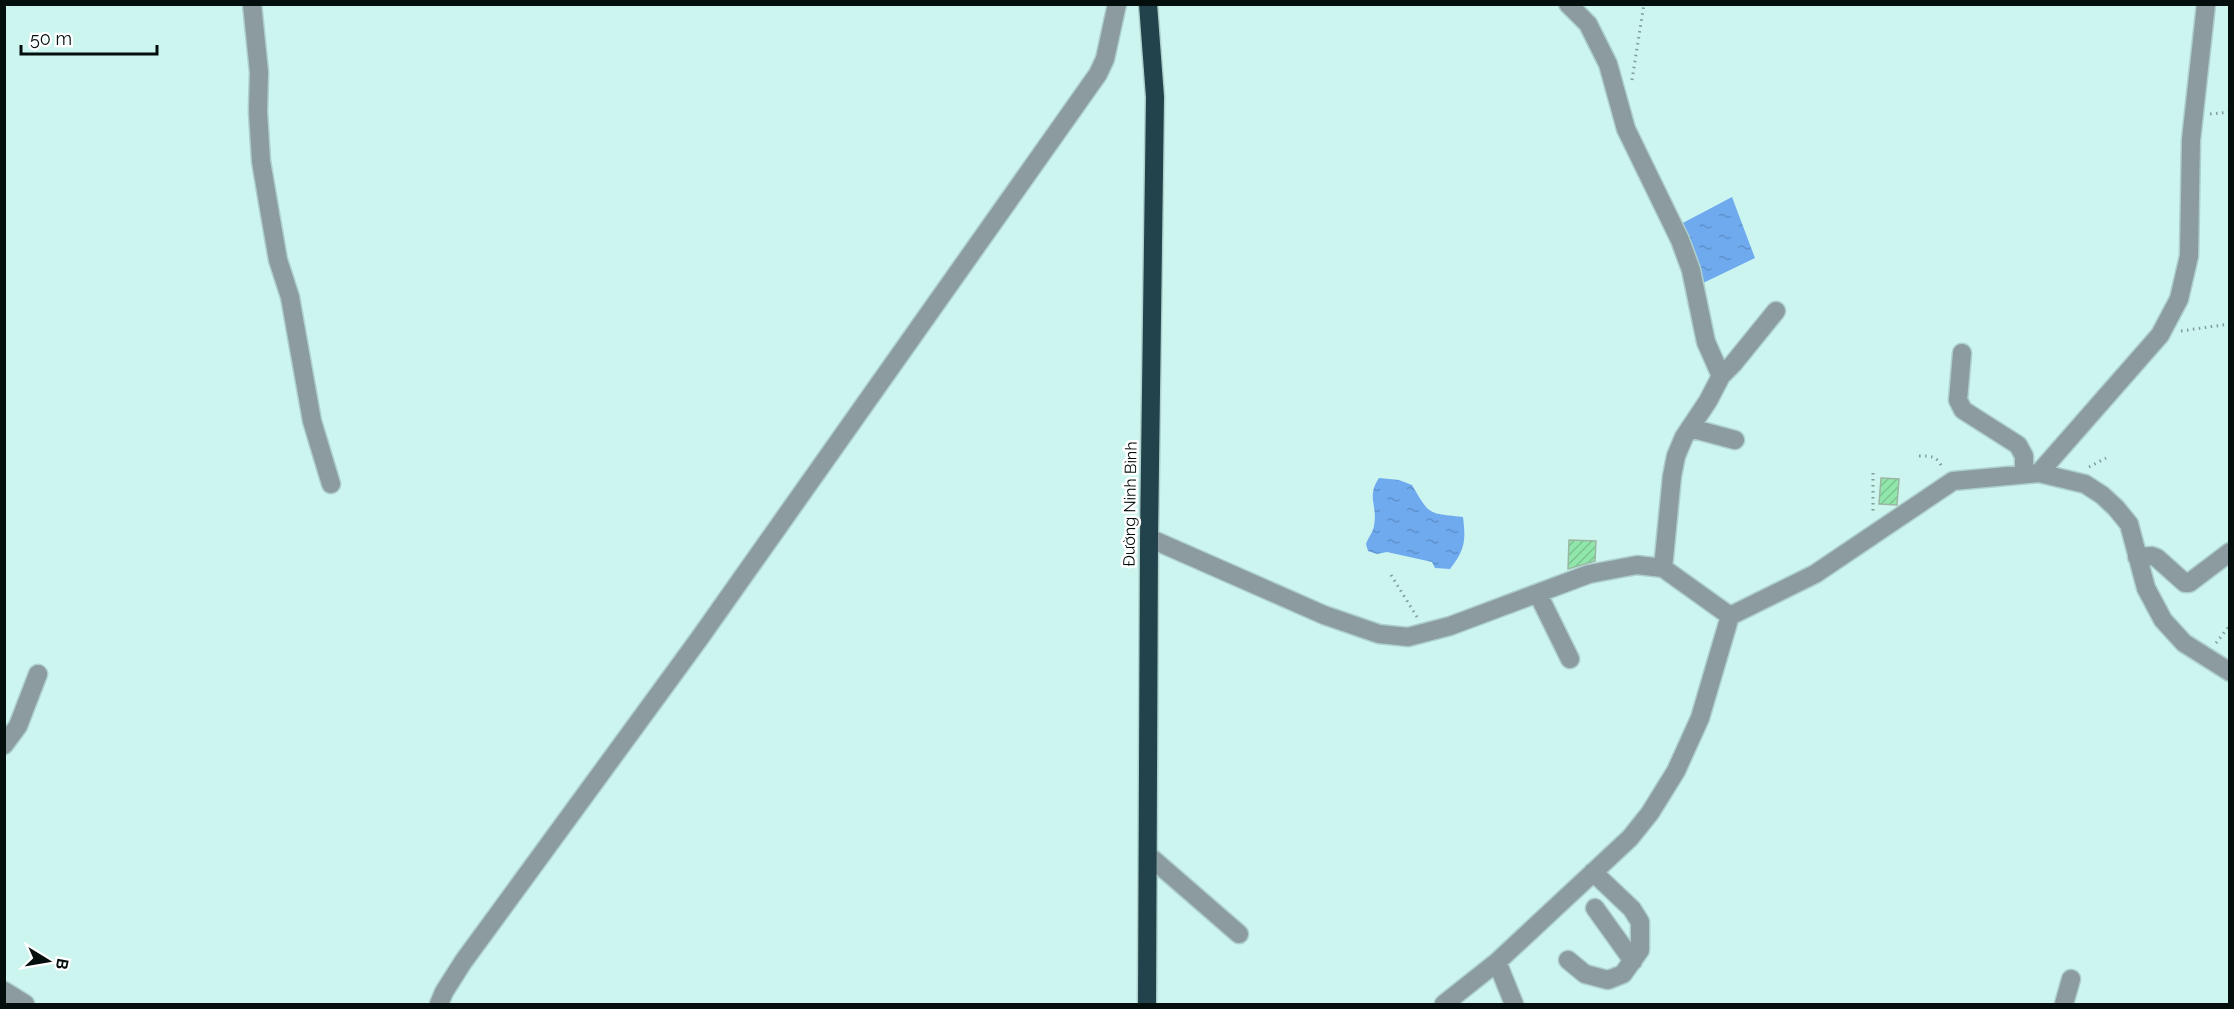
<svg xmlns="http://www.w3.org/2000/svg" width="2234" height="1009" font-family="Raleway,sans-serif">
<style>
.water{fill:url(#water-ripples)}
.building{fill:url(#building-hatch);stroke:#9bb6a2;stroke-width:1.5}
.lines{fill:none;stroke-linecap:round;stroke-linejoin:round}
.minor-casing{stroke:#add0cc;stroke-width:21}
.highway-casing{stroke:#add0cc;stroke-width:21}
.path{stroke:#7f9c99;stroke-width:3;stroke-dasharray:1.5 4.5;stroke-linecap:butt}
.minor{stroke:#8c9ba0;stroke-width:18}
.highway{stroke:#22424c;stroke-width:18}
.labels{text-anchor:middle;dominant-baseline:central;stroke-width:5;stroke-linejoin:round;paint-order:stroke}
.street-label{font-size:16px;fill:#030e0d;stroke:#fff}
</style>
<defs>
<pattern id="water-ripples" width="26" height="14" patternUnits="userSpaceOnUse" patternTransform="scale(1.5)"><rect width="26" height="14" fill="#6faaef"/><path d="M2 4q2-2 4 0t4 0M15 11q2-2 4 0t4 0" fill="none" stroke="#5e91cc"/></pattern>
<pattern id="building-hatch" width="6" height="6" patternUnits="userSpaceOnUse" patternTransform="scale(1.5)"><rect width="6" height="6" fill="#90e6ab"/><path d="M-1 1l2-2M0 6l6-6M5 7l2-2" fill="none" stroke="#7bc492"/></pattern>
</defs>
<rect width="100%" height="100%" fill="#cdf5f0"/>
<path class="water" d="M1732 197 1755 258 1699 285 1677 226Z
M1379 478 1399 480 1412 485C1430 516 1428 513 1463 517 1466 541 1465 550 1450 569L1435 568 1432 562 1387 552 1377 554 1368 551 1366 544C1368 538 1373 532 1374 526 1378 505 1366 497 1379 478Z"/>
<path class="building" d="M1881 478 1899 479 1897 505 1879 504Z
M1569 540 1596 541 1595 561 1568 569Z"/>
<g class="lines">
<defs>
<path id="minor" d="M252 4 259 72 258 112 261 161 270 214 278 260 290 297 312 421 331 484
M1568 4 1588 24 1608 64 1626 129 1680 240 1691 270 1706 342 1721 376 1708 401 1684 437 1676 456 1672 476 1663 568
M1962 353 1958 400 1963 410 2018 445 2024 456V474
M1721 376 1733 364 1776 311
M1690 428 1735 440
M2039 473 2160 335 2179 299 2189 256 2191 140 2206 4
M1149 538 1324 615 1379 634 1408 637 1450 626 1589 574 1637 565 1663 568 1730 616
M2137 557 2152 556 2157 558 2185 583H2189L2230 552
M1538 594 1570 659
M4 745 18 726 38 674
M1148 855 1239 934
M1595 908 1633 961
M1568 960 1585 974 1608 980 1623 974 1640 950V922L1632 909 1593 872
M1497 962 1514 1004
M4 991 25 1004
M439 1004 444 992 463 962 699 639 1098 74 1105 59 1117 4
M1444 1004 1497 962 1630 838 1650 813 1676 771 1700 718 1730 616 1815 574 1953 481 2039 473 2085 484 2102 495 2116 508 2129 524 2146 588 2163 620 2184 643 2230 672
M2064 1004 2071 979"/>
<path id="highway" d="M1147 1004 1149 538 1155 97 1148 4"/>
</defs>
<use href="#minor" class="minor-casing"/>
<use href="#highway" class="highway-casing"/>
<path class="path" d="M1632 80 1644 4
M2210 114 2230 112
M2181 331 2230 324
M1919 456C1931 456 1938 456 1942 468
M2089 467 2106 458
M1873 473V513
M1391 575 1417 617
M2216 643 2230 625"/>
<use href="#minor" class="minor"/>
<use href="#highway" class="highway"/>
</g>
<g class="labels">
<g class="street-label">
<text transform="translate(1130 504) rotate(-89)">Đường Ninh Bình</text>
</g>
</g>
<rect width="2234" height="1009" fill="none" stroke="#030e0d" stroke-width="12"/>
<g transform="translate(48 961) rotate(101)" stroke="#ffffff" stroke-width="4.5" paint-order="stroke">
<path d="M0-4.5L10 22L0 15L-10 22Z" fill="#030e0d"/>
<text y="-9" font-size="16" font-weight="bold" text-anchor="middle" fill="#030e0d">B</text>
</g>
<path d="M21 45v9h136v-9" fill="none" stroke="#030e0d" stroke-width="3"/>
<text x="30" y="45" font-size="18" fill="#030e0d" stroke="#ffffff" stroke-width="4.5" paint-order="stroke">50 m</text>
</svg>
